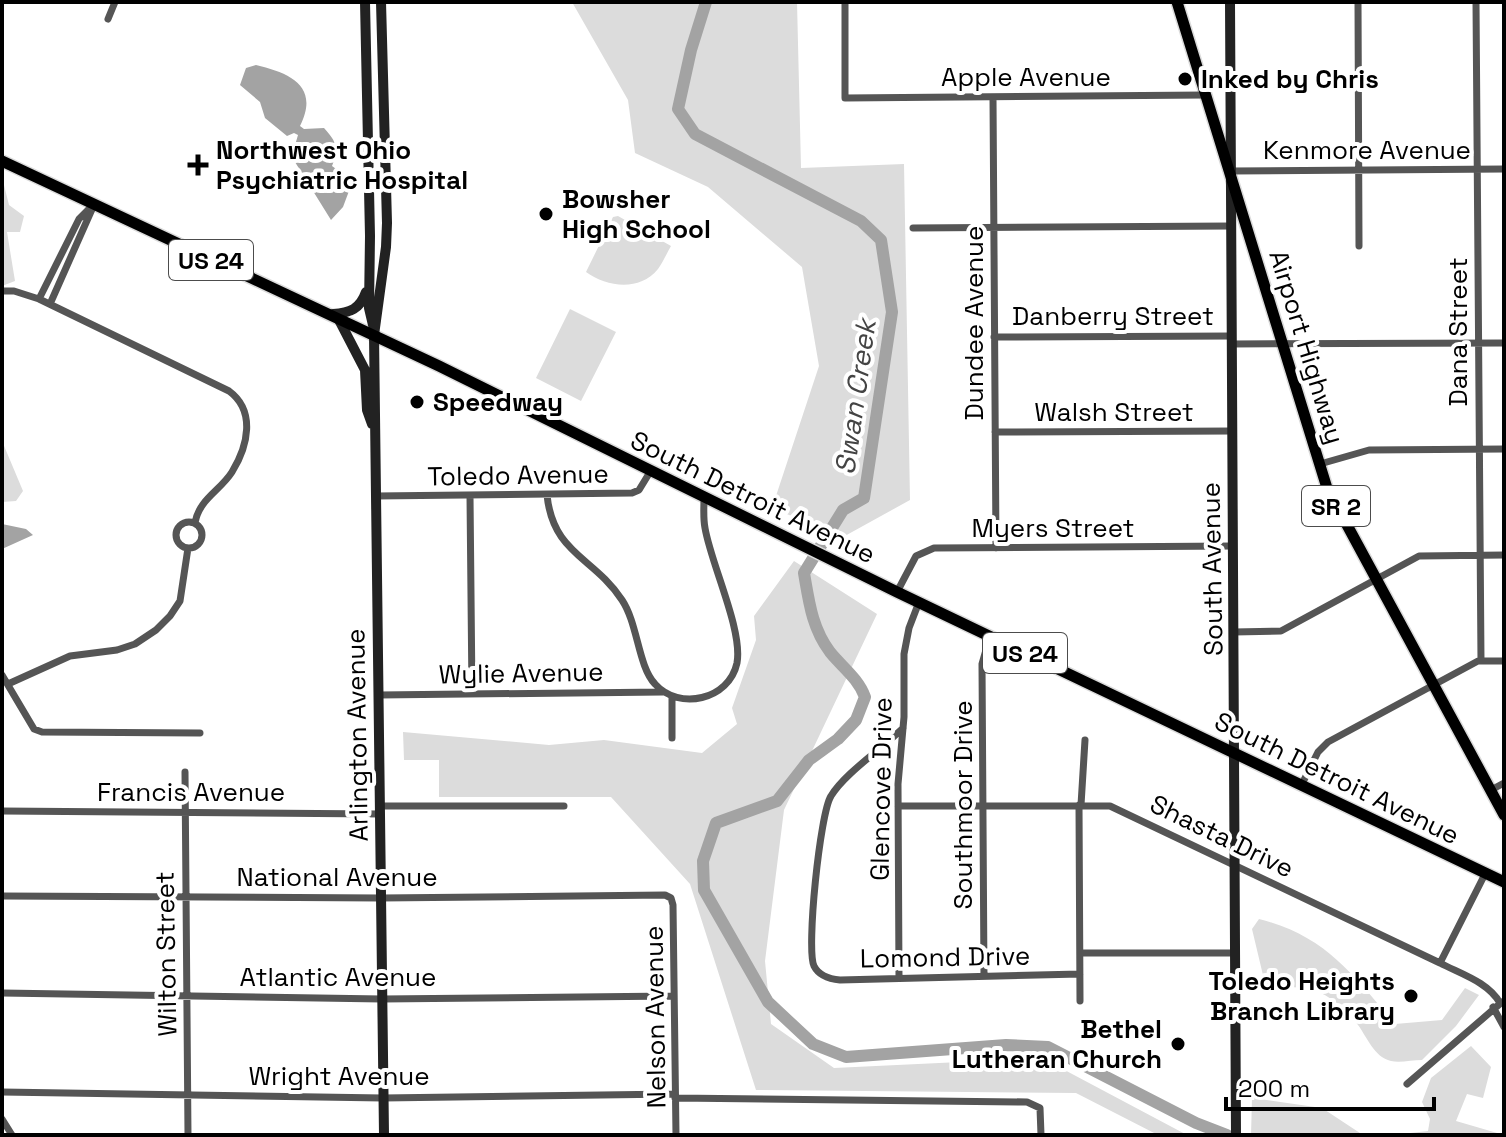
<svg xmlns="http://www.w3.org/2000/svg" width="1506" height="1137" font-family="'Space Grotesk',sans-serif">
<style>
.green{fill:#dcdcdc}
.water{fill:#a3a3a3}
.lines{fill:none;stroke-linecap:round;stroke-linejoin:round}
.river{stroke:#a3a3a3;stroke-width:12}
.primary-casing{stroke:#dbdbdb;stroke-width:14}
.street{stroke:#555;stroke-width:7}
.secondary{stroke:#222;stroke-width:10}
.primary{stroke:#000;stroke-width:11}
.poi-dot{fill:#000;stroke:#fff;stroke-width:3}
.labels{text-anchor:middle;dominant-baseline:central;stroke-width:8;stroke-linejoin:round;paint-order:stroke}
.shield{fill:#fff;stroke:#4c4c4c;stroke-width:2}
.shield-label{font-size:24px;font-weight:bold;fill:#000}
.street-label{font-size:26px;fill:#000;stroke:#fff}
.poi-label{font-size:26px;font-weight:bold;fill:#000;stroke:#fff;text-anchor:start}
.water-label{font-size:28px;font-style:italic;fill:#444;stroke:#fff}
</style>
<rect width="100%" height="100%" fill="#fff"/>
<path class="green" d="M572 2H797L801 168 904 164 910 500 843 537 772 508 819 366 802 267 708 187 635 153 628 100Z
M2 177 9 205 24 216 20 232H7L15 281 2 286Z
M618 216 671 246C667 253 663 262 658 269 639 292 607 287 586 272L613 217Z
M570 309 616 332 581 401 536 378Z
M2 441 23 491 16 501 2 502Z
M794 561 877 614 784 810 765 961 771 1024 834 1068 1042 1058 1187 1135H1158L1076 1093 756 1090 690 884 611 797H439V760H404L403 732 549 745 604 740 702 753 737 724 732 708 756 640 754 616Z
M1259 919C1326 936 1352 974 1395 1024L1442 1020 1465 988 1479 995 1456 1026 1422 1060C1412 1060 1400 1063 1391 1061 1374 1057 1367 1037 1358 1025 1333 993 1306 979 1267 992L1252 929Z
M1471 1046 1491 1067 1483 1098 1467 1094 1456 1121 1504 1135H1393L1428 1131 1430 1119 1422 1102 1431 1078Z
M1252 1098 1322 1108 1363 1135H1251Z"/>
<path class="water" d="M256 65C290 73 320 86 300 126L304 129 324 128C337 142 339 149 332 166L343 174 349 191 343 207 331 220 295 162 293 152 298 135 294 133 287 136 265 118 260 102 240 85 246 68Z
M2 524 26 529 33 535 2 549Z"/>
<g class="lines">
<path class="river" d="M706 2 691 50 678 109 695 134 861 221 881 240 892 312 864 498 843 510 804 573C809 602 812 628 830 652 842 667 858 678 865 697L856 720 838 739 809 760 777 801 716 823 703 861 704 890 768 1002 813 1044 846 1057 1006 1045 1048 1047 1196 1123 1227 1135"/>
<defs>
<path id="primary" d="M1177 2 1327 488 1504 815
M2 161 439 366 897 592 1504 882"/>
</defs>
<use href="#primary" class="primary-casing"/>
<path class="street" d="M845 2V98L1206 95
M1358 2 1359 246
M1476 2 1481 661
M108 19 115 2
M993 97 996 548
M1231 171 1504 169
M913 228 1231 226
M2 291H14L39 299 229 391C256 411 248 446 232 472 220 491 199 499 195 523
M39 299 79 219 93 205
M50 304 93 207
M994 337 1231 336
M1231 344 1504 343
M995 432 1233 431
M1320 464 1369 450 1504 449
M547 495C553 554 594 557 622 600 638 624 638 666 655 684 679 711 729 700 737 663 743 630 711 564 705 528 703 518 704 508 704 498
M376 496 632 493 639 490 650 472
M470 496 472 694
M176 535a13 13 0 1 1 26 0a13 13 0 1 1-26 0Z
M897 592 916 556 934 548 1233 546
M1234 632 1281 631 1419 556 1504 555
M2 675 34 729 42 732 200 733
M8 684 70 656 117 650 135 644 156 630 170 616 180 601 188 548
M379 695 663 692
M903 728C883 748 845 773 831 796 820 813 806 950 814 966 819 976 829 979 840 980L1080 974
M672 738V696
M185 772 188 1135
M1301 786 1318 752 1328 742 1478 661H1504
M1491 790 1504 783
M1079 805 1080 1001
M1081 805 1085 740
M380 806H564
M898 806H1110L1440 963C1461 974 1488 982 1500 1003
M2 811 380 814
M2 896 381 898 665 895 671 898 673 905 676 1135
M1080 953H1236
M1440 963 1485 874
M984 976 982 664 990 636
M899 978 898 784 904 717V654L909 628 919 602
M2 993 382 999 674 996
M1493 1007 1504 1027
M1407 1084 1502 1002
M2 1092 383 1098 675 1094
M675 1098 1027 1102 1040 1108 1041 1135
M2 1119 12 1135"/>
<path class="secondary" d="M365 2 370 236 369 308 373 325
M381 2 387 223 386 247 374 335 384 1135
M1230 2 1236 1135
M333 314C350 313 360 309 366 292
M338 318 365 370 367 410 372 424"/>
<use href="#primary" class="primary"/>
</g>
<g class="poi-dot">
<circle cx="1185" cy="79" r="8"/>
<path d="M194 153h8v8h8v8h-8v8h-8v-8h-8v-8h8z"/>
<circle cx="546" cy="214" r="8"/>
<circle cx="417" cy="402" r="8"/>
<circle cx="1411" cy="996" r="8"/>
<circle cx="1178" cy="1044" r="8"/>
</g>
<g class="labels">
<g class="shield">
<rect x="169" y="240" width="84" height="40" rx="6"/>
<rect x="1302" y="486" width="68" height="40" rx="6"/>
<rect x="983" y="633" width="84" height="40" rx="6"/>
</g>
<g class="shield-label">
<text x="211" y="260">US 24</text>
<text x="1336" y="506">SR 2</text>
<text x="1025" y="653">US 24</text>
</g>
<g class="street-label">
<text x="1026" y="77">Apple Avenue</text>
<text x="1367" y="150">Kenmore Avenue</text>
<text x="1113" y="316">Danberry Street</text>
<text transform="translate(974 323) rotate(-90)">Dundee Avenue</text>
<text transform="translate(1458 332) rotate(-90)">Dana Street</text>
<text transform="translate(1307 347) rotate(73)">Airport Highway</text>
<text x="1114" y="412">Walsh Street</text>
<text transform="translate(518 475) rotate(-1)">Toledo Avenue</text>
<text transform="translate(753 497) rotate(26)">South Detroit Avenue</text>
<text x="1053" y="528">Myers Street</text>
<text transform="translate(1212 569) rotate(-91)">South Avenue</text>
<text transform="translate(521 673) rotate(-1)">Wylie Avenue</text>
<text transform="translate(357 735) rotate(-91)">Arlington Avenue</text>
<text transform="translate(1337 778) rotate(26)">South Detroit Avenue</text>
<text transform="translate(881 789) rotate(-89)">Glencove Drive</text>
<text x="191" y="792">Francis Avenue</text>
<text transform="translate(963 805) rotate(-90)">Southmoor Drive</text>
<text transform="translate(1222 836) rotate(26)">Shasta Drive</text>
<text x="337" y="877">National Avenue</text>
<text transform="translate(166 954) rotate(-91)">Wilton Street</text>
<text transform="translate(945 957) rotate(-1)">Lomond Drive</text>
<text x="338" y="977">Atlantic Avenue</text>
<text transform="translate(655 1017) rotate(-91)">Nelson Avenue</text>
<text x="339" y="1076">Wright Avenue</text>
</g>
<g class="poi-label">
<text x="1201" y="79">Inked by Chris</text>
<text x="216" y="150">Northwest Ohio<tspan x="216" dy="30">Psychiatric Hospital</tspan></text>
<text x="562" y="199">Bowsher<tspan x="562" dy="30">High School</tspan></text>
<text x="433" y="402">Speedway</text>
<text x="1395" y="981" text-anchor="end">Toledo Heights<tspan x="1395" dy="30">Branch Library</tspan></text>
<text x="1162" y="1029" text-anchor="end">Bethel<tspan x="1162" dy="30">Lutheran Church</tspan></text>
</g>
<g class="water-label">
<text transform="translate(855 397) rotate(-82)">Swan Creek</text>
</g>
</g>
<rect width="1506" height="1137" fill="none" stroke="#000000" stroke-width="8"/>
<path d="M1226 1097v12h208v-12" fill="none" stroke="#000000" stroke-width="4"/>
<text x="1238" y="1097" font-size="24" fill="#000000" stroke="#ffffff" stroke-width="6" paint-order="stroke">200 m</text>
</svg>
